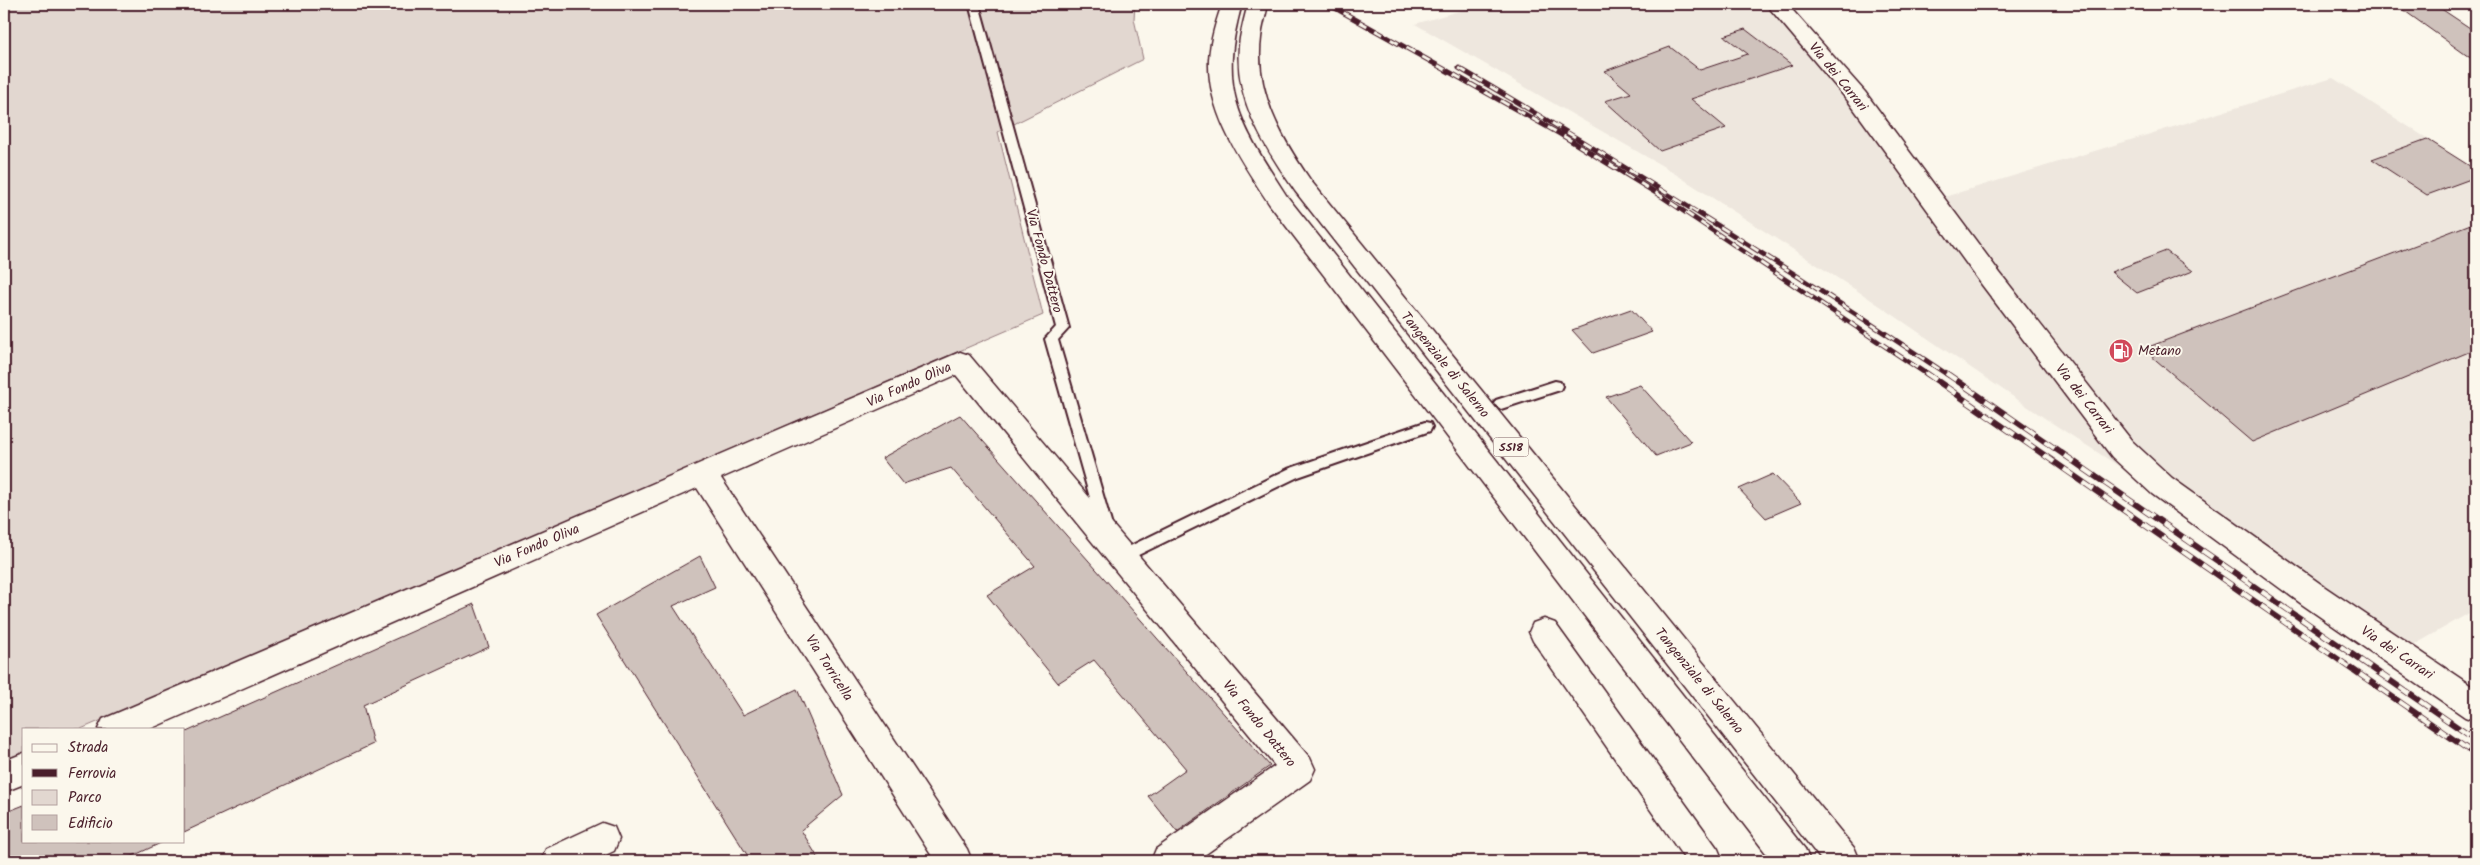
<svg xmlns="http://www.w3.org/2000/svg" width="2480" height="865" font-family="Kalam,sans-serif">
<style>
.built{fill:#eee7de}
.green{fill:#e2d7d0;stroke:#967b7e}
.building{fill:#cfc2bc;stroke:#4a1f2b}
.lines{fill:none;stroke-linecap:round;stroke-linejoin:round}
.service-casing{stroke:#4a1f2b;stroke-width:4}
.minor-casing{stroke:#4a1f2b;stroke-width:3}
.trunk-casing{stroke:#4a1f2b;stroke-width:3}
.service{fill:#fbf7ec;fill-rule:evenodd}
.minor{fill:#fbf7ec;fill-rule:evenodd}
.trunk{fill:#fbf7ec;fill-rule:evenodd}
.rail-far1-casing{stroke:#4a1f2b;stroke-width:5}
.rail-casing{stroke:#4a1f2b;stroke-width:6}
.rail-far1{stroke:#fbf7ec;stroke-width:3;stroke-dasharray:9;stroke-linecap:butt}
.rail{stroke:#fbf7ec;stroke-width:4.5;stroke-dasharray:12;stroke-linecap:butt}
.labels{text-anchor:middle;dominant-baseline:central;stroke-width:4;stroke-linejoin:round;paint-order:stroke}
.shield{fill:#fbf7ec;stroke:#7f6065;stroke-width:1}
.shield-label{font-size:12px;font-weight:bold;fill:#4a1f2b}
.street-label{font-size:14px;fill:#4a1f2b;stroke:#fbf7ec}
.poi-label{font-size:14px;fill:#4a1f2b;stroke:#fbf7ec;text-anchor:start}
</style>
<rect width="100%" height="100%" fill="#fbf7ec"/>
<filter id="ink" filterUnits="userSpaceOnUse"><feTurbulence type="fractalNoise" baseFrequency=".02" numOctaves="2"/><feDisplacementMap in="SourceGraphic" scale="10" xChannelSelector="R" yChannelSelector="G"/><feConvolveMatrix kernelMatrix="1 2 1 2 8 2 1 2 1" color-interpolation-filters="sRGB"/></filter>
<g filter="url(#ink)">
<path class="built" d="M1482 4H1779L1941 198 2333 78 2476 170V609L2404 651 2046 419 1867 297 1666 168 1415 24Z"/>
<path class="green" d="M4 4H1135L1134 19 1143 59 998 132 1043 315 81 729H24V753L4 762Z"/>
<path class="building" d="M2395 4H2434L2476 32V62Z
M1745 29 1792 65 1691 99 1726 128 1660 151 1605 101 1631 93 1605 71 1670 47 1700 70 1748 54 1724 36Z
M2427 139 2476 170V177L2427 195 2372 159Z
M2476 222V349L2252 442 2143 349Z
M2166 251 2193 271 2137 293 2111 272Z
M1631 309 1652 332 1593 353 1572 330Z
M1640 385 1691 442 1656 456 1606 397Z
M960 415 1270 766 1177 832 1148 796 1186 769 1094 660 1058 683 987 595 1035 566 951 468 903 484 882 458Z
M1773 474 1801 503 1766 518 1739 489Z
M700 556 715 587 673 606 743 715 797 689 843 795 801 830 820 861H751L596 615Z
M474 604 489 647 363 705 373 744 184 832V733Z
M24 805V841H165L122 861H4V813Z"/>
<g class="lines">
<defs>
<path id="service" d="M969 4H979L1069 328 1058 340 1112 526 1110 530 1105 532 1100 530 1098 526 1045 339 1056 327Z
M1555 381 1560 382 1562 386 1560 390 1501 409 1494 404 1496 400Z
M1425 422 1430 423 1432 427 1430 431 1298 477 1126 561 1121 563 1116 561 1114 557 1116 553 1288 469Z"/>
<path id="minor" d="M1766 4H1787L1865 92 2000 273 2132 441 2172 478 2325 587 2476 689V721L2465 717 2303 605 2152 494 2112 457 1982 285 1849 102Z
M960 352 969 355 1310 758 1315 769 1310 780 1196 861H1151L1156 849 1275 766 956 375 721 478 967 849 972 861H935L697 488 150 729H98L103 719Z
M1544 619 1555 623 1718 849 1723 861H1686L1533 641 1529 632 1533 623Z
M24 753V784L4 792V761Z
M602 823 614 827 619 839 614 851 593 861H541L546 849Z"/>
<path id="trunk" d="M1222 4H1242C1217 90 1240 124 1286 195L1805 849 1810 861H1772L1270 205C1242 162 1207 114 1209 60 1210 40 1216 22 1222 4Z
M1248 4H1268C1266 15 1262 27 1261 38 1254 91 1282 139 1311 181L1855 849 1860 861H1822L1295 191C1264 146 1231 96 1240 38 1242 27 1245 15 1248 4Z"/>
</defs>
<use href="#service" class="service-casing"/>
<use href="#minor" class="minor-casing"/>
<use href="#trunk" class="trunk-casing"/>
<use href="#service" class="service"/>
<use href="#minor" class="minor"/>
<use href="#trunk" class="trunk"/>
<defs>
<path id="rail-far1" d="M1328 4 1560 134 1661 196 1928 375
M1459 68C1625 165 1788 268 1948 375"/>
<path id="rail" d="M1926 373 2476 755
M1946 373 2476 740"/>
</defs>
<use href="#rail-far1" class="rail-far1-casing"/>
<use href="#rail" class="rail-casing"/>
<use href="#rail-far1" class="rail-far1"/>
<use href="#rail" class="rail"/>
</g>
</g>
<defs>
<symbol id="fuel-disc" viewBox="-11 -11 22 22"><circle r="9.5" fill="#d1495b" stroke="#fbf7ec"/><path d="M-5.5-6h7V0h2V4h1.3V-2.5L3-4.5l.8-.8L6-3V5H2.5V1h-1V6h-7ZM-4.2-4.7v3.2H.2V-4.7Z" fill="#fff"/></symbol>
</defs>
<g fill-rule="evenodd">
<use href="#fuel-disc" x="2107" y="337" width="28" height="28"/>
</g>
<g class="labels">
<rect class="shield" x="1493.5" y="437.5" width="35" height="19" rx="4"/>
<g class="shield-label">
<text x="1511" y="447">SS18</text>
</g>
<g class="street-label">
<text transform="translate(1838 77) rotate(51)">Via dei Carrari</text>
<text transform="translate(1044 261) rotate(75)">Via Fondo Dattero</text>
<text transform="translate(1445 365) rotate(51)">Tangenziale di Salerno</text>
<text transform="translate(909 385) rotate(-24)">Via Fondo Oliva</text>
<text transform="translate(2084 399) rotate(52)">Via dei Carrari</text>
<text transform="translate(537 546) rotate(-23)">Via Fondo Oliva</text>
<text transform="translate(2397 653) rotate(34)">Via dei Carrari</text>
<text transform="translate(829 668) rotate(57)">Via Torricella</text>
<text transform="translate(1699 681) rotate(51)">Tangenziale di Salerno</text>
<text transform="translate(1259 724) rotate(51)">Via Fondo Dattero</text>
</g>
<g class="poi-label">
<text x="2138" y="351">Metano</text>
</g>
</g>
<rect width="2480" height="865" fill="none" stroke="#fbf7ec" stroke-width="20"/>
<rect x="10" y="10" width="2460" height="845" fill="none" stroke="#4a1f2b" stroke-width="2" filter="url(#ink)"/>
<rect x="22" y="728" width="162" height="115" fill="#fbf7ec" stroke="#b4a19f"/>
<rect x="32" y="744" width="25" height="8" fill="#fbf7ec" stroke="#b4a19f"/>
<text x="68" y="752" font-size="15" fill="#4a1f2b">Strada</text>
<rect x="32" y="769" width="25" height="8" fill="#4a1f2b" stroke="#b4a19f"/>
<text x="68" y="778" font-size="15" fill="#4a1f2b">Ferrovia</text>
<rect x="32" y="790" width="25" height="15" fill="#e2d7d0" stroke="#b4a19f"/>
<text x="68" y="802" font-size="15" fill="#4a1f2b">Parco</text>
<rect x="32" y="815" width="25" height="15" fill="#cfc2bc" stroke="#b4a19f"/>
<text x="68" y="828" font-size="15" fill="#4a1f2b">Edificio</text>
</svg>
